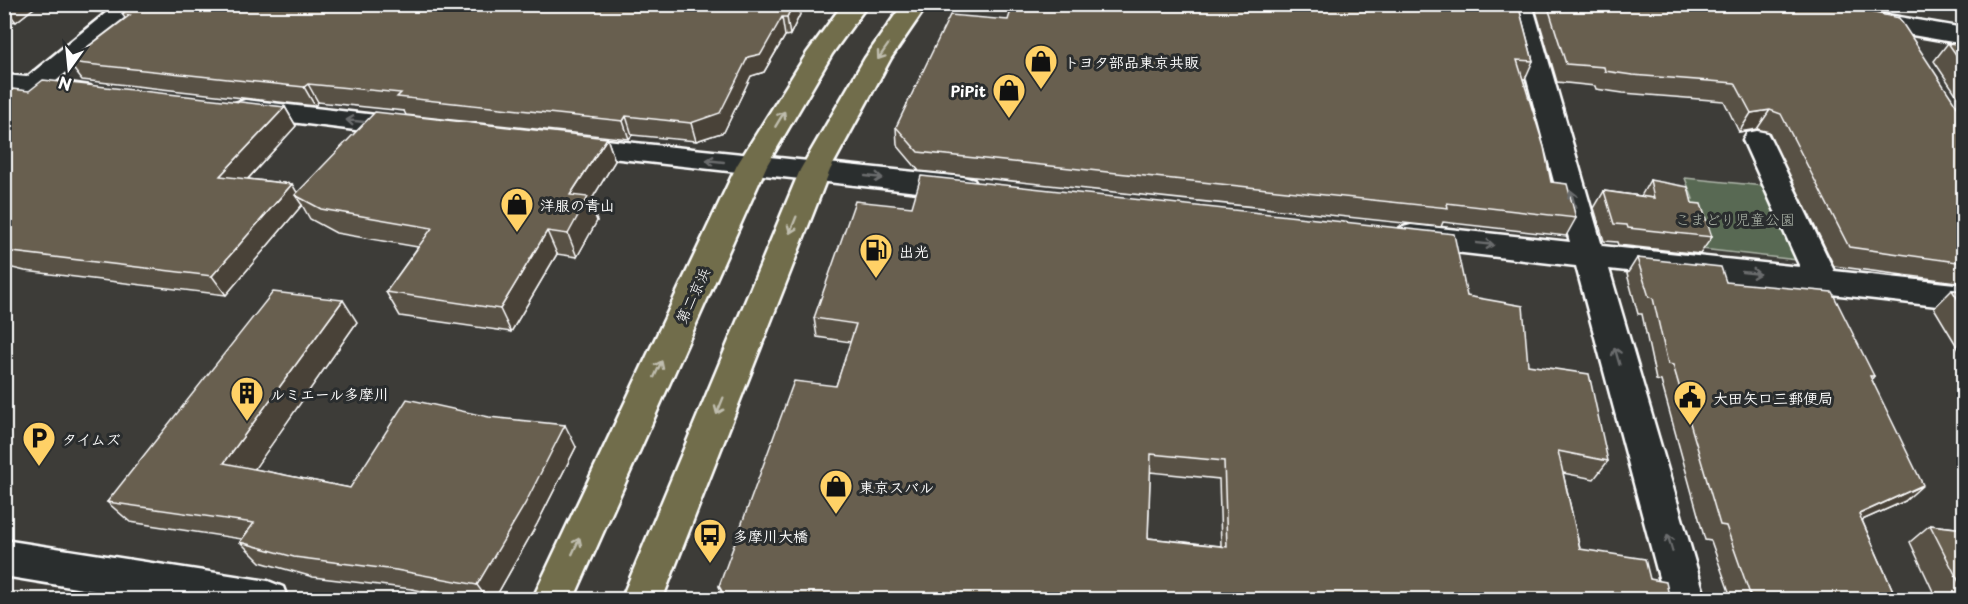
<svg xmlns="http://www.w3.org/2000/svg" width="1968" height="604" font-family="'Playpen Sans','Klee One',sans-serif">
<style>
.green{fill:#596952;stroke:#acb4a8;stroke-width:1.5}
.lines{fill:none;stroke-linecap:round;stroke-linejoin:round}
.minor-casing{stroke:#fff;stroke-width:5}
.highway-casing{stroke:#fff;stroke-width:5}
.minor{fill:#2a2d2e;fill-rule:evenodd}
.highway{fill:#716d4b;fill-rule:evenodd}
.wall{fill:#595145;stroke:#fff;stroke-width:1.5;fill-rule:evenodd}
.shaded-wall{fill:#494238;stroke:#fff;stroke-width:1.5}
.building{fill:#685e50;stroke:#fff;stroke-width:1.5;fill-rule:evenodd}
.oneway{stroke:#bfbdae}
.oneway2{stroke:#6a6c6d}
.labels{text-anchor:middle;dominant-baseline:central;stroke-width:6;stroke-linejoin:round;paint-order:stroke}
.poi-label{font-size:15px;font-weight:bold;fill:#fff;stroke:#2a2d2e;text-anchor:start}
.park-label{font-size:15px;fill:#acb4a8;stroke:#2a2d2e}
.street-label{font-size:15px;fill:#fff;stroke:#2a2d2e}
</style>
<rect width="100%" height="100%" fill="#3d3c38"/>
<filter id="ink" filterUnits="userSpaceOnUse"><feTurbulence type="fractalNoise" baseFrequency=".0167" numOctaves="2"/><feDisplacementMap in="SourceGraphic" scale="12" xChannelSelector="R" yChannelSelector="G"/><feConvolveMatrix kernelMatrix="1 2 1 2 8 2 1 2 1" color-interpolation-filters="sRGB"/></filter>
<g filter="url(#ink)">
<path class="green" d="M1685 178 1764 186 1798 260 1693 248 1674 197 1693 199Z"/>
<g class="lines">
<defs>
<path id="minor" d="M117 4H145L56 81 90 86 94 92 90 98 80 100 39 95 14 116 4 119V95L9 92 4 91V75L27 77Z
M1507 4H1532L1602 246 1800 267 1743 140 1747 133 1757 131 1767 133 1771 140 1834 271 1964 285V309L1609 269 1706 600H1665L1576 266 1411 247 1400 244 1395 236 1400 228 1411 225 1570 242Z
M1762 4H1822L1964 28V44L1774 11 1765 9Z
M245 100 411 119 421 122 425 128 421 134 411 137 235 115 231 109 235 103Z
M567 136 963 177 974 180 978 187 974 194 963 197 557 152 553 145 557 138Z
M4 540 268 581 283 587 288 600H149L4 576Z"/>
<path id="highway" d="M843 4H868L832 54 767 165 573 600H532L737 165 807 53Z
M903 4H928L891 58 830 170 662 600H621L800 170 865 58Z"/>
</defs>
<use href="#minor" class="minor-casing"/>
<use href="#highway" class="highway-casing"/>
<use href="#minor" class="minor"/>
<use href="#highway" class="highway"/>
</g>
<path class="wall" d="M4 4H39L16 22 4 20Z
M55 4H113L104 12 58 9Z
M131 4H805L790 35 785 36 764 72 751 76 724 132 696 141 632 135 629 139 406 115 404 111 318 102 315 106 82 80 68 62 125 18 122 14 132 5Z
M1112 4H1518L1533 61 1525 79H1523L1551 182 1576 218 1566 236 1443 222 1441 227 919 171 897 145 896 127 1008 20 1112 11Z
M1534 4H1831L1964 117V283L1834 266 1769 132 1757 129 1739 132 1724 101 1623 93 1596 89 1595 86 1557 82Z
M1948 43 1964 45V106L1934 61Z
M29 91 285 107 296 126 248 179 292 184 297 193 607 138 615 161 590 202 597 221 577 257 557 254 511 332 400 316 386 292 418 247 336 233 310 219 302 205 226 295 25 271 4 266V95Z
M1650 180 1692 203 1712 237 1700 254 1618 245 1617 242 1604 241 1594 208 1604 191 1641 196Z
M1637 258 1726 282 1874 376 1872 379 1905 501 1862 520 1897 600H1732L1711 541 1705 540 1661 381 1656 380 1642 314H1638L1627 274Z
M1952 290 1964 291V358L1934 308Z
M1467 296 1528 365 1608 461 1594 479 1563 473 1580 549 1650 579 1670 600H724L719 586 836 386 851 342 817 337 814 318ZM1150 472 1219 479 1221 546 1148 538Z
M357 322 254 469 350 488 576 447 537 524 494 600H466L412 589 313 577 260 562 240 542 242 539 130 522 107 502Z
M1930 525 1964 529V600H1937L1910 542Z"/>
<path class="shaded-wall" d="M4 4H39L16 22 4 7Z
M99 4H113L104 12Z
M793 4H805L790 35 787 17Z
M782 17 785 36 764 72 751 76 724 132 696 141 691 123Z
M308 84 318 102 315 106 304 87Z
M285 107 296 126 233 195 220 176Z
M1770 110 1757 129 1739 132 1751 113Z
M626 116 632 135 629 139 623 121Z
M607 138 615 161 590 202 597 221 577 257 568 234 570 195Z
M292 184 300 198 295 195 302 205 226 295 212 276Z
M547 231 557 254 511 332 500 309Z
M343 300 357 322 244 484 224 463Z
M565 425 576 447 537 524 494 600H488L477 585Z
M1923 485 1905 501 1842 529 1859 514Z"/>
<path class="building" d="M132 4H793L787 17H782L761 54 748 57 720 113 691 123 626 116 623 121 397 97 401 93 308 84 304 87 68 62 130 15 122 14Z
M1013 4H1052L1113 11V4H1518L1533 61 1517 60 1544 147 1551 182 1567 184 1576 218 1447 203 1448 208 918 152 896 127 950 15 1008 20Z
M1547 4H1831L1899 18 1964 117V227H1962L1964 229V263L1849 247 1781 114 1770 110 1751 113 1735 83 1632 75 1605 71 1604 67 1566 64Z
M1948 43 1964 45V66Z
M43 80 285 107 220 176 292 184 212 276 4 251V95L12 89 29 91Z
M375 112 607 138 570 195 588 197 568 234 547 231 500 309 386 292 432 228 321 209 295 195Z
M921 176 1454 234 1467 296 1523 306 1528 365 1589 374 1608 461 1558 451 1580 549 1645 559 1650 579 1666 582 1670 600H727L719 586 794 381 836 386 856 324 814 318 855 201 912 207ZM1151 454 1224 461 1227 547 1148 538Z
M1650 180 1688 187 1692 203 1701 204 1712 237 1628 228 1627 225 1614 224 1604 191 1654 198Z
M1637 258 1721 267 1726 282 1832 292 1874 376H1870L1923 485 1859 514 1897 600H1752L1726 526 1720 525 1673 365 1668 364 1653 298 1649 297Z
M1952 290 1964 291V309Z
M273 292 343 300 224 463 350 488 407 399 489 417 565 425 525 504 477 585 396 570 294 557 240 542 254 523 107 502Z
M1930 525 1964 529V592Z
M49 597 57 600H47Z"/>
<defs><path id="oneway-shaft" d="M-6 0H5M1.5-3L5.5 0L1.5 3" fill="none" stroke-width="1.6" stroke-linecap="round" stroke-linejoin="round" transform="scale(1.5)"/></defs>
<g class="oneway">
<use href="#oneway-shaft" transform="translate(883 52) rotate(125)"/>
<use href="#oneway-shaft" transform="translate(780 119) rotate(-59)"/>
<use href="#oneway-shaft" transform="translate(793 225) rotate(112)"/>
<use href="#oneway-shaft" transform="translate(658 369) rotate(-65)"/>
<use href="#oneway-shaft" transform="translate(720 406) rotate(112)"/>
<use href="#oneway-shaft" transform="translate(576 546) rotate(-65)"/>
</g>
<g class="oneway2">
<use href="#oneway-shaft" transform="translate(355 121) rotate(-174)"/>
<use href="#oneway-shaft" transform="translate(715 161) rotate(-174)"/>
<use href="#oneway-shaft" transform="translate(874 177) rotate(6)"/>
<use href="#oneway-shaft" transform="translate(1573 199) rotate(-105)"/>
<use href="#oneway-shaft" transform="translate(1485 244) rotate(6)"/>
<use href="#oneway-shaft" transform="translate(1751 273) rotate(6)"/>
<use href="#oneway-shaft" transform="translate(1617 356) rotate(-106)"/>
<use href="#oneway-shaft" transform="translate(1670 543) rotate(-106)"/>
</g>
</g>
<defs>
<symbol id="shop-pin" viewBox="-11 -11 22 30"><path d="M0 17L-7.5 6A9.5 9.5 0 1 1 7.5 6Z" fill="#ffd166" stroke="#2a2d2e"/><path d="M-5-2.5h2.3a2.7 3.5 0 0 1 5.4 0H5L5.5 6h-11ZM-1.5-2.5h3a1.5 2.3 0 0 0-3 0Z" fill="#111"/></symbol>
<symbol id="fuel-pin" viewBox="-11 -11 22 30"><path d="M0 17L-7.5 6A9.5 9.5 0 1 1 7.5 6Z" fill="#ffd166" stroke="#2a2d2e"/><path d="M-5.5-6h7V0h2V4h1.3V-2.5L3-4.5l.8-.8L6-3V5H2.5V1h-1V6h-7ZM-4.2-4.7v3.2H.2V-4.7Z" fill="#111"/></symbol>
<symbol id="building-pin" viewBox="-11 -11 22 30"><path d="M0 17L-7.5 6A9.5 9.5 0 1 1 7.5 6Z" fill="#ffd166" stroke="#2a2d2e"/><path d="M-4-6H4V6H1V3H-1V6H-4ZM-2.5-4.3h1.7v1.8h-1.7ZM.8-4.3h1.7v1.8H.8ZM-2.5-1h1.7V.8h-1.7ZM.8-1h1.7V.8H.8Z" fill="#111"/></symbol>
<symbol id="civic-pin" viewBox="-11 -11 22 30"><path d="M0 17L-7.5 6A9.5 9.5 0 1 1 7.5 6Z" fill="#ffd166" stroke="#2a2d2e"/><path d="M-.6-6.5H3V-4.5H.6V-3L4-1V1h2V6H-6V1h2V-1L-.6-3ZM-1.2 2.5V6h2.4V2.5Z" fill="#111"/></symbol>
<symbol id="parking-pin" viewBox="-11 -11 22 30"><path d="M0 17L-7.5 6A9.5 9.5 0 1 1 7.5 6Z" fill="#ffd166" stroke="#2a2d2e"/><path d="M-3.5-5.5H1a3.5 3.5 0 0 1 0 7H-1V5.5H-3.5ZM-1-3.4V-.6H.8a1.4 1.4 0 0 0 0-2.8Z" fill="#111"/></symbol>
<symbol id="bus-pin" viewBox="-11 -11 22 30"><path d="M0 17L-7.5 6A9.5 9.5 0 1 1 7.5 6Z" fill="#ffd166" stroke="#2a2d2e"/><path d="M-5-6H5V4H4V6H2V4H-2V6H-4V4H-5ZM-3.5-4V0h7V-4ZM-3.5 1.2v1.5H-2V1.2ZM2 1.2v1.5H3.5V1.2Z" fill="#111"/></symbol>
</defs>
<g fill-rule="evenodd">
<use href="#shop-pin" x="1022" y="42" width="38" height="52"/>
<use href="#shop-pin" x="990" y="71" width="38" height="52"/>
<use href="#shop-pin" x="498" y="185" width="38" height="52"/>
<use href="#fuel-pin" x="857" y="231" width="38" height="52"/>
<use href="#building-pin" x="228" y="374" width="38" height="52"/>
<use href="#civic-pin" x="1671" y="378" width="38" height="52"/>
<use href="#parking-pin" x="20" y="419" width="38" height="52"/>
<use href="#shop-pin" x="817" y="467" width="38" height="52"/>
<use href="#bus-pin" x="691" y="516" width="38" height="52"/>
</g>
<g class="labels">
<g class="poi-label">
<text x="1064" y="61">トヨタ部品東京共販</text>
<text x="986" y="90" text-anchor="end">PiPit</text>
<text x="540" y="204">洋服の青山</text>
<text x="899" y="250">出光</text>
<text x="270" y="393">ルミエール多摩川</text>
<text x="1713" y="397">大田矢口三郵便局</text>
<text x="62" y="438">タイムズ</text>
<text x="859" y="486">東京スバル</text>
<text x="733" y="535">多摩川大橋</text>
</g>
<g class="park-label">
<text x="1735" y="218">こまどり児童公園</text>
</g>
<g class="street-label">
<text transform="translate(692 295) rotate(-65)">第二京浜</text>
</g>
</g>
<rect width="1968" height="604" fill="none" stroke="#2a2d2e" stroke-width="24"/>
<rect x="12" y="12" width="1944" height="580" fill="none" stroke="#fff" stroke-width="2" filter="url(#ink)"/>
<g transform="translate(69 69) rotate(195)" stroke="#2a2d2e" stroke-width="4.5" paint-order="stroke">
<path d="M0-4.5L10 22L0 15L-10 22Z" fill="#ffffff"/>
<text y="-9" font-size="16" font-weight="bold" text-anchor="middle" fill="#ffffff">N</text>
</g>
</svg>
